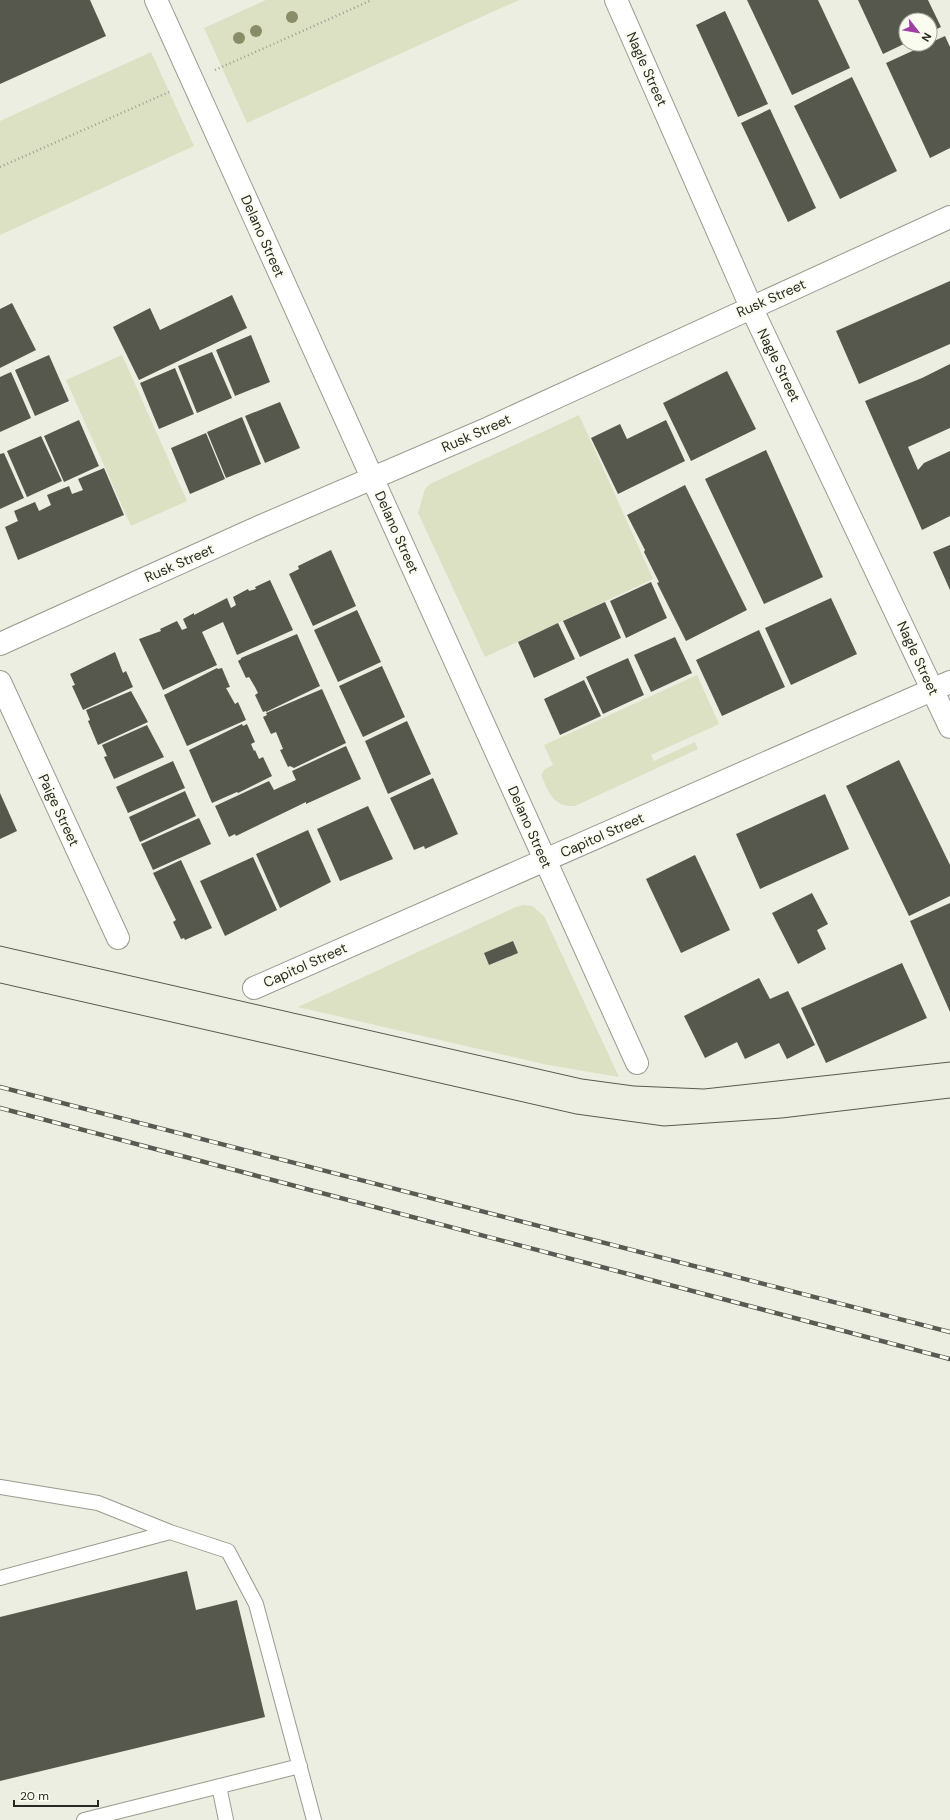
<svg xmlns="http://www.w3.org/2000/svg" width="950" height="1820" font-family="'DM Sans',sans-serif">
<style>
.green{fill:#dbe1c2}
.building{fill:#56584d}
.lines{fill:none;stroke-linecap:round;stroke-linejoin:round}
.service-casing{stroke:#999b8f;stroke-width:16}
.minor-casing{stroke:#999b8f;stroke-width:24}
.path{stroke:#9fa096;stroke-width:2.5;stroke-dasharray:1 3;stroke-linecap:butt}
.service{stroke:#fff;stroke-width:14}
.minor{stroke:#fff;stroke-width:22}
.tram{stroke:#585a53;stroke-width:1}
.rail-casing{stroke:#585a53;stroke-width:4.5}
.rail{stroke:#f9fcee;stroke-width:3;stroke-dasharray:9;stroke-linecap:butt}
.tree{fill:#898d67}
.labels{text-anchor:middle;dominant-baseline:central;stroke-width:4;stroke-linejoin:round;paint-order:stroke}
.street-label{font-size:14px;fill:#282924;stroke:#f9fcee}
</style>
<rect width="100%" height="100%" fill="#eceee1"/>
<path class="green" d="M266 0H519L247 123 204 28Z
M151 52 194 146 0 235V121Z
M122 355 187 501 131 526 66 380Z
M579 415 653 579 485 657 418 513 425 489 430 484Z
M697 675 719 724 651 755 654 761 695 742 698 749 575 806C553 807 549 793 541 775L545 769 553 765 544 745Z
M524 905 532 906 544 916 619 1077 543 1064 298 1007 516 907Z"/>
<path class="building" d="M0 0H90L106 36 0 84Z
M747 0H818L850 68 792 95Z
M858 0H928L941 27 930 32V20H906V43L883 54Z
M725 11 768 104 738 117 696 25Z
M945 36 950 47V148L930 158 886 63Z
M852 77 897 171 840 199 794 106Z
M770 109 816 208 788 222 741 123Z
M950 281V344L859 384 836 331Z
M232 295 247 328 139 380 113 327 150 308 160 330Z
M12 303 36 350 0 368V309Z
M251 335 270 382 235 396 216 350Z
M212 352 232 398 197 413 178 366Z
M49 355 69 401 35 416 15 370Z
M950 364V428L908 447 918 470 924 463 950 451V516L922 530 865 401 922 378Z
M175 368 194 414 159 429 140 383Z
M727 371 756 429 691 461 663 403Z
M11 372 31 418 0 432V377Z
M280 402 300 448 265 463 245 416Z
M242 417 261 464 226 478 207 432Z
M79 420 99 466 64 482 44 436Z
M666 420 685 461 618 494 591 438 620 424 627 439Z
M206 433 225 479 190 494 171 448Z
M41 436 62 481 27 497 7 451Z
M766 450 823 577 764 604 705 479Z
M4 453 24 498 0 509V454Z
M104 468 124 515 18 560 5 527 18 521 14 511 35 502 39 511 51 505 47 495 69 486 72 494 83 490 78 479Z
M685 485 747 610 686 641 657 583 659 582 644 552 645 550 627 515Z
M950 545V590L933 552Z
M331 550 356 606 313 626 289 574 299 569 298 566Z
M270 580 293 630 237 655 223 622 202 632 217 665 163 690 139 639 161 631 160 629 177 621 182 630 187 628 183 619 194 613V615L227 598 231 608 236 605 233 597 248 589 249 591 256 589 255 587Z
M651 582 667 618 626 638 610 601Z
M831 598 857 654 791 685 765 628Z
M605 602 621 638 580 657 563 621Z
M357 610 381 662 338 682 314 630Z
M558 623 575 659 534 678 518 642Z
M759 630 785 687 722 716 696 660Z
M297 634 320 686 266 712V711L263 712 255 695 258 693 255 687 249 677 246 678 238 661 241 659V658Z
M675 637 692 673 651 692 634 655Z
M115 652 123 673 126 671 133 687 83 710 72 686 75 685 70 674Z
M628 658 644 695 603 714 586 677Z
M382 666 405 717 363 737 339 686Z
M217 668 218 669 222 668 230 687 226 688 235 704 238 702 246 720 187 746 164 695Z
M584 680 601 716 560 735 544 699Z
M322 689 346 743 294 768 290 766 288 767 280 750 283 749 276 732 271 734 263 717 267 715 266 713Z
M131 691 148 722 98 745 88 721 90 720 86 710Z
M407 721 431 774 388 794 365 741Z
M242 724 243 726 247 724 255 742 251 744 254 751 255 750 259 759 263 757 272 776 238 793 237 792 212 803 189 750Z
M147 725 164 757 114 779 104 757 107 756 102 745Z
M346 746 361 779 306 804V802L236 836 235 834 229 837 215 806 269 781 274 790 296 780 292 771Z
M899 760 950 865V896L909 916 846 786Z
M173 761 185 788 128 813 116 787Z
M433 778 458 834 425 849 424 846 414 850 390 798Z
M185 791 196 816 140 842 129 817Z
M0 793 17 831 0 839Z
M825 794 849 849 760 889 736 834Z
M368 806 393 859 340 881 317 829Z
M199 818 211 844 153 870 141 844Z
M308 830 331 882 280 908 256 854Z
M695 855 730 930 681 953 646 879Z
M253 857 277 910 225 936 200 881Z
M181 860 212 928 185 940 184 938 181 939 173 922 176 920 153 873Z
M812 893 828 924 817 930 826 949 798 964 772 913Z
M950 903V1012L910 921Z
M513 941 518 953 489 965 484 953Z
M902 963 927 1018 826 1063 801 1008Z
M759 978 770 999 788 991 815 1045 787 1059 779 1043 745 1059 737 1042 705 1058 684 1016Z
M187 1571 196 1610 237 1600 265 1717 0 1781V1617Z"/>
<g class="lines">
<defs>
<path id="service" d="M0 1487 98 1503 170 1532 228 1551 256 1604 314 1820
M0 1578 170 1532
M219 1786 226 1820
M84 1820 300 1766"/>
<path id="minor" d="M156 0 637 1063
M616 0 751 307 950 727
M0 644 259 527 489 428 950 217
M0 682 118 938
M254 988 950 682"/>
</defs>
<use href="#service" class="service-casing"/>
<use href="#minor" class="minor-casing"/>
<path class="path" d="M215 70 372 0
M0 167 169 92"/>
<use href="#service" class="service"/>
<use href="#minor" class="minor"/>
<path class="tram" d="M0 946 582 1079 634 1086 704 1089 950 1062
M0 983 576 1114 664 1126 782 1118 950 1098"/>
<defs>
<path id="rail" d="M0 1087 950 1332
M0 1108 950 1359"/>
</defs>
<use href="#rail" class="rail-casing"/>
<use href="#rail" class="rail"/>
</g>
<g class="tree">
<circle cx="292" cy="17" r="6"/>
<circle cx="256" cy="31" r="6"/>
<circle cx="239" cy="38" r="6"/>
</g>
<g class="labels">
<g class="street-label">
<text transform="translate(647 69) rotate(66)">Nagle Street</text>
<text transform="translate(263 236) rotate(66)">Delano Street</text>
<text transform="translate(771 298) rotate(-24)">Rusk Street</text>
<text transform="translate(779 365) rotate(64)">Nagle Street</text>
<text transform="translate(476 433) rotate(-24)">Rusk Street</text>
<text transform="translate(397 532) rotate(66)">Delano Street</text>
<text transform="translate(179 563) rotate(-24)">Rusk Street</text>
<text transform="translate(918 658) rotate(65)">Nagle Street</text>
<text transform="translate(59 810) rotate(65)">Paige Street</text>
<text transform="translate(530 827) rotate(66)">Delano Street</text>
<text transform="translate(602 835) rotate(-24)">Capitol Street</text>
<text transform="translate(305 965) rotate(-24)">Capitol Street</text>
</g>
</g>
<g transform="translate(918 32) rotate(121)"><circle r="19" fill="#f9fcee" stroke="#a5a89d"/>
<path d="M0-3L7 15L0 10L-7 15Z" fill="#a03ea5"/>
<text y="-6" font-size="11" font-weight="bold" text-anchor="middle" fill="#282924">N</text>
</g>
<path d="M14 1800v6h84v-6" fill="none" stroke="#282924" stroke-width="2"/>
<text x="20" y="1800" font-size="12" fill="#282924" stroke="#f9fcee" stroke-width="3" paint-order="stroke">20 m</text>
</svg>
